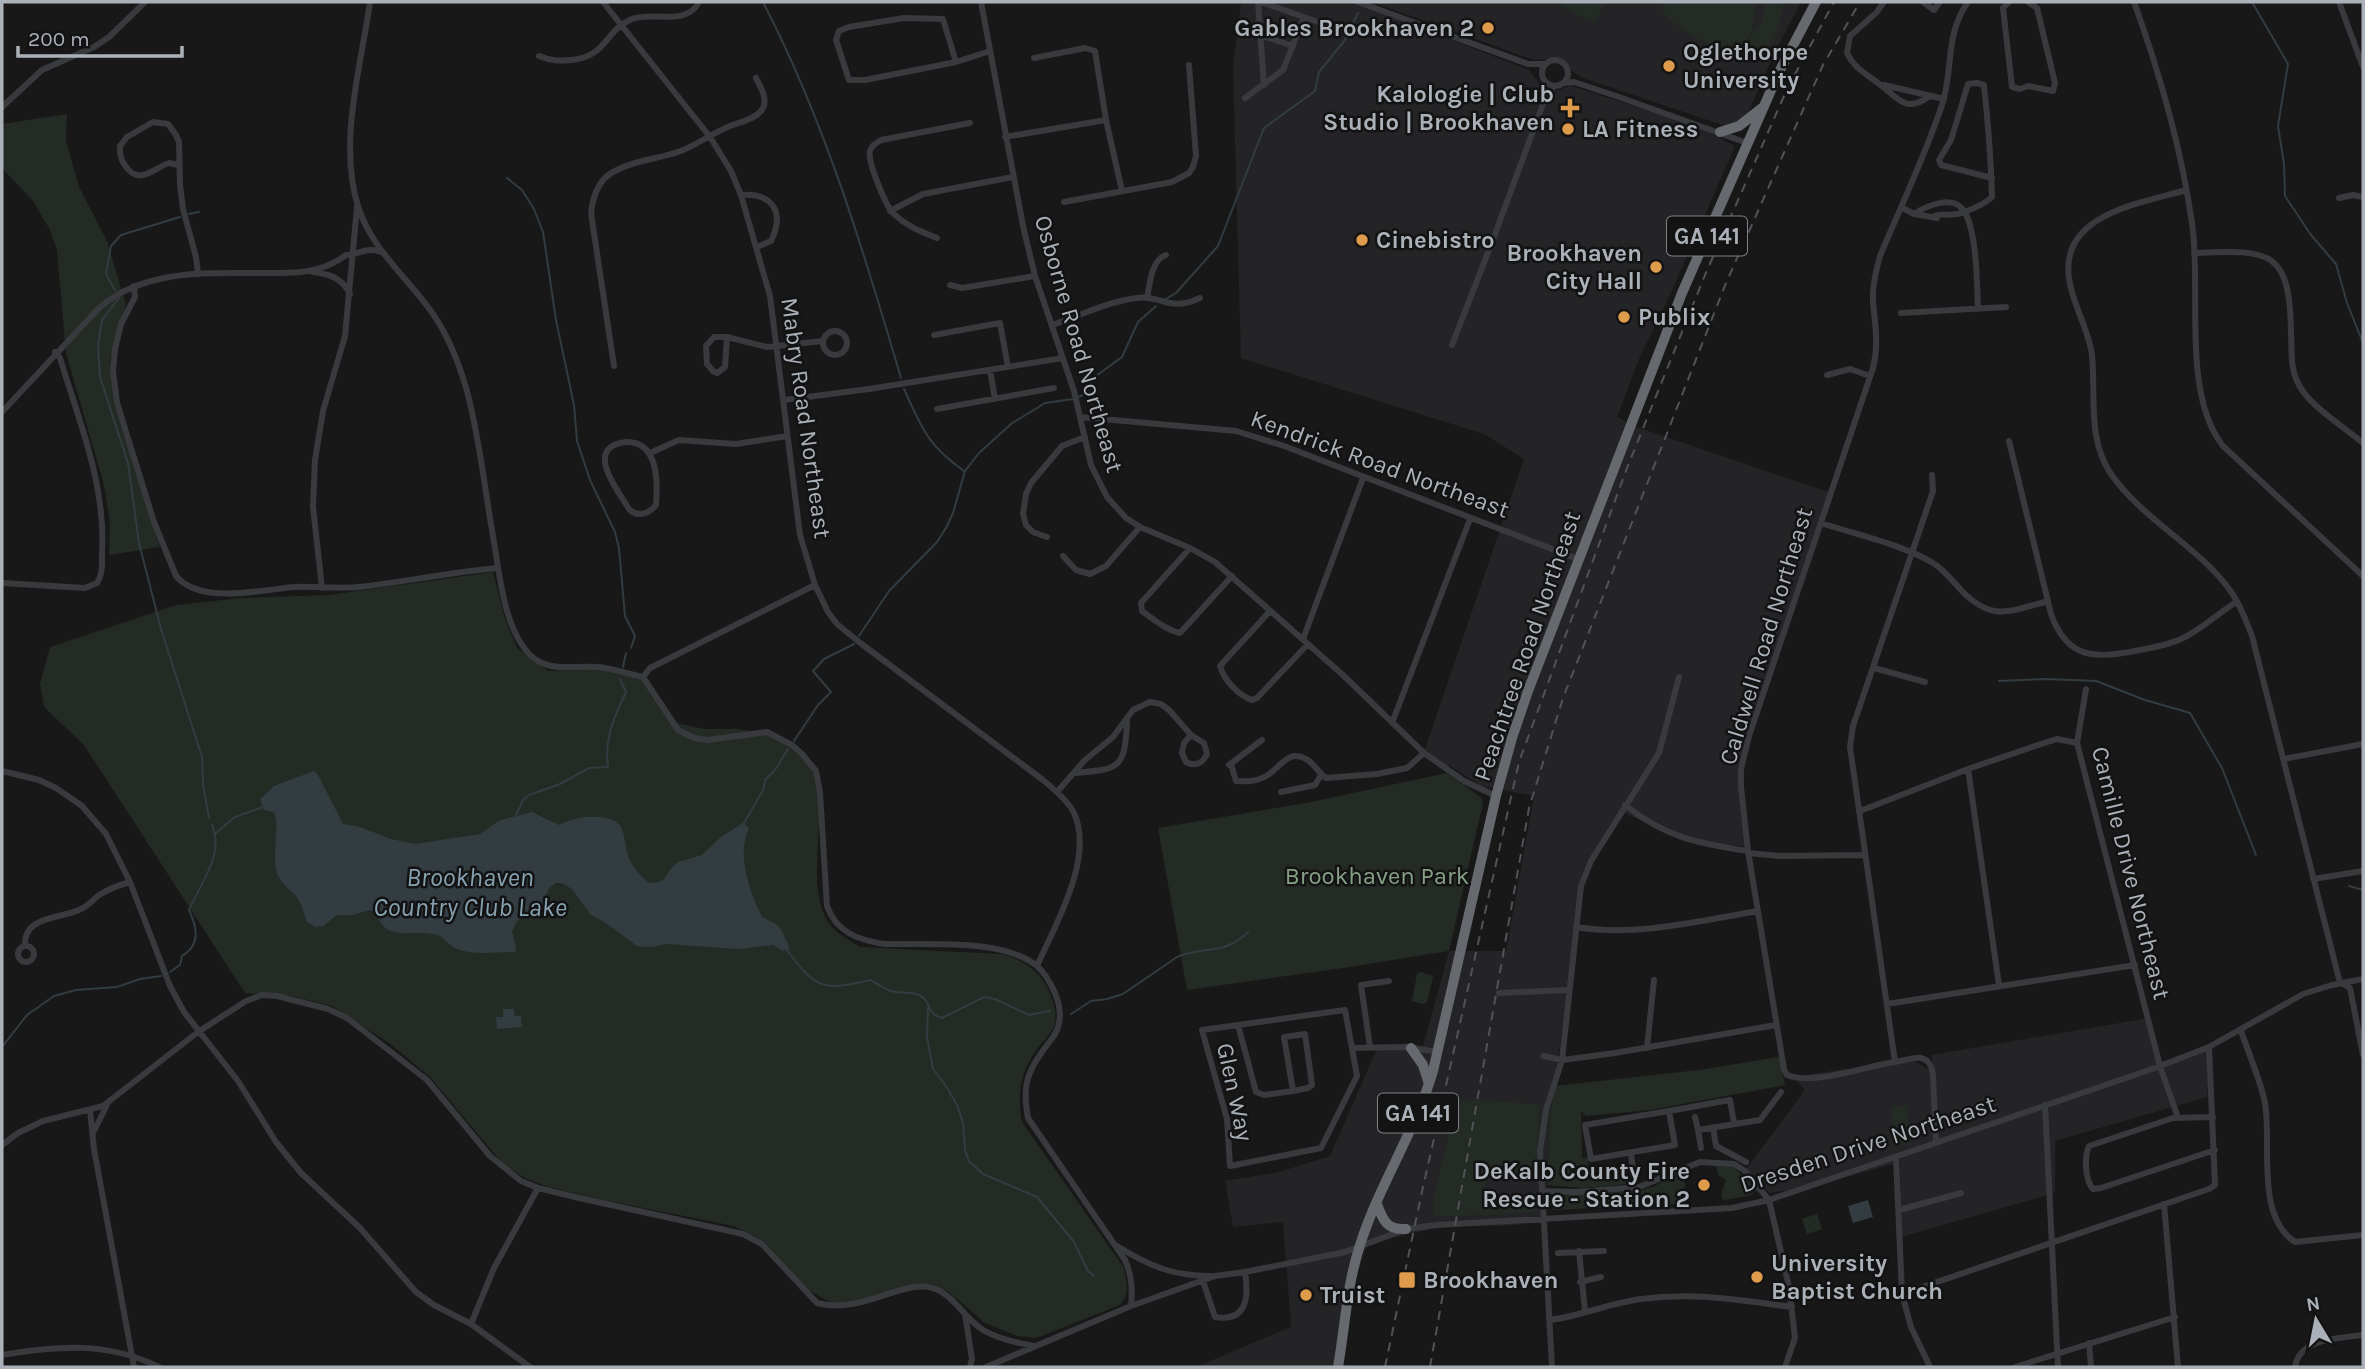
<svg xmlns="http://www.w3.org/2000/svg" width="2365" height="1369" font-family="Karla,sans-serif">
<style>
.built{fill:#242426}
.green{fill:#242b24}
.water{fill:#323c41}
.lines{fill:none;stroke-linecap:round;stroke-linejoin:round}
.stream{stroke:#323c41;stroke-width:2}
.minor{stroke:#393a3e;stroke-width:6}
.highway{stroke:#66696e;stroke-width:10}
.rail{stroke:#505357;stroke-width:2;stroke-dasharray:9 7;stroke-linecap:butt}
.poi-dot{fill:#de9b4b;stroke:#131314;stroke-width:2.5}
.labels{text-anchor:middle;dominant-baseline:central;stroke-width:5;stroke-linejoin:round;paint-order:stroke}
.shield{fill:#131314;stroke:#7d8287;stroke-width:2}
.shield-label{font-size:23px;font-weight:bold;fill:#abb1b8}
.poi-label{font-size:24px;font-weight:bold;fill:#abb1b8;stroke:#131314;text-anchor:start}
.street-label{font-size:24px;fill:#abb1b8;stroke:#131314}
.park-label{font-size:24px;fill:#86a085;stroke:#131314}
.water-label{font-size:26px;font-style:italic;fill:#86a1af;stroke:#131314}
</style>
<rect width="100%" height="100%" fill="#181819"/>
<path class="built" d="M1241 2H1352L1529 70 1547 93 1571 86 1662 115 1712 134 1735 146 1671 293 1641 354 1617 417 1634 426 1834 494 1758 703 1738 769 1746 846 1692 843 1621 812 1584 872 1550 1115 1545 1222 1502 1226 1437 1225 1427 1230 1367 1244 1343 1321 1339 1367H1196L1291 1327 1283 1222 1233 1227 1225 1181 1279 1172 1330 1156 1379 1044 1423 1047 1449 951H1506L1534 796 1481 786 1449 765 1447 773 1424 752 1524 459 1484 434 1241 358 1233 67Z
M1372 2H1801L1773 56 1740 131 1580 77 1572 71 1567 62 1559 58 1534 60Z
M2149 1018 2160 1067 2210 1049 2207 1097 2055 1141V1193L1901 1237 1900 1162 1810 1187 1769 1193 1746 1169 1805 1090 1793 1077 1910 1059 1933 1071 1932 1055Z"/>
<path class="green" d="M1563 2H1605L1595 23 1561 7Z
M1664 2H1756C1754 12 1754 25 1750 34 1734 69 1676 28 1662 11Z
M1764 2H1783V4C1781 25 1773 41 1760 57L1745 45 1763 20Z
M67 114 66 141 79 187 107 241 126 305 110 362 114 404 160 547 109 555 110 522 104 485 66 353 57 250 50 230 33 201 2 168V124Z
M493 572 504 616 517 648 548 671 599 668 641 674 671 722 704 729H738L772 735 806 753C809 763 815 774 817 784 826 826 803 894 833 928 841 936 851 941 860 947L1001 954C1028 961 1045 975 1053 1002 1056 1010 1057 1021 1053 1029 1049 1036 1041 1043 1036 1050 1020 1073 1017 1096 1022 1122L1124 1268C1126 1282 1131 1293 1120 1305L1036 1338 1017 1336 985 1323 949 1292 933 1284 912 1285 866 1299 833 1304 807 1289 764 1241 734 1226 604 1200 549 1187 525 1178 502 1163 431 1078 392 1045 332 1006 292 996 245 993 84 745 44 707 40 684 50 647 176 605 241 598 329 595Z
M1447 773 1482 798 1483 803 1449 951 1343 968 1187 990 1158 828 1311 802Z
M1421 972 1433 976 1427 1003 1423 1004 1412 1001 1417 974Z
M1779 1057 1785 1085 1650 1110 1586 1116 1581 1111 1582 1158H1588L1589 1180 1628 1176V1184L1583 1188 1547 1185 1550 1116 1555 1086 1699 1070Z
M1457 1100H1488L1539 1105 1536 1175 1486 1171 1485 1198 1535 1197V1212L1433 1217V1201Z
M1891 1106H1907L1909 1145 1892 1146Z
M1716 1164 1733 1167 1758 1190 1749 1196 1723 1200 1721 1194 1726 1180 1718 1175Z
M1683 1170 1685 1186 1679 1204 1553 1210 1555 1201H1566L1565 1194 1641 1190 1653 1187Z
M1817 1214 1822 1229 1807 1234 1802 1219Z"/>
<path class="water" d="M314 771 318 775 343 824 360 827 391 839 415 844 480 834 500 820 532 812 559 825C572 819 582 816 597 817 631 819 620 837 630 860 633 867 641 876 647 882L655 883 663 880 672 867 678 862 702 855 721 837 743 823 749 828C736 854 750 893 762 917L776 924 781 929 790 949 783 951 773 945 738 949 667 944 651 947 637 946 606 923 591 915 572 889 562 883H556L549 888 539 915 526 914 517 921 512 931 516 948 515 952C497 952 471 956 455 948 448 944 444 937 437 935 413 928 385 944 377 913L369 910 353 915H337L323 926 315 927 307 922C304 915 303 907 299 901 295 892 283 887 278 876 270 856 281 825 274 812L264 810 260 799 274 786Z
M503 1009H514V1016H521L522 1027 497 1029 496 1017H503Z
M1868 1200 1873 1217 1853 1223 1848 1206Z"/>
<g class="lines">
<path class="stream" d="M763 2C825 122 863 249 901 378
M2252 2 2288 64 2278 126 2284 164 2285 196 2311 235 2336 264 2347 303 2363 343
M507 178 522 190 534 209 543 232 556 320 574 405 577 441 590 480 615 532 619 548 625 616 635 636 631 648
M189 214 199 212
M115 290 106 274 111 246 121 235 180 217
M119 298 102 320 98 345 100 377 128 463 139 543 161 629 202 757 203 785 209 818
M1166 299 1176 293 1218 246 1264 128 1315 91 1319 72 1345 40 1358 13
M904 389C922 428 927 445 964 471
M1078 397 1083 395 1096 376 1122 357 1138 322 1156 306
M859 636 889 591 937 542 946 528 953 513 965 471 979 453 1011 424 1045 403 1073 399
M623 667 626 653
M1999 681 2046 679 2096 681 2145 700 2190 713 2222 768 2256 855
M794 741 818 705 831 692 813 671 824 659 854 644
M516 815 523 800 529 795 560 784 589 768 608 767C604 737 614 718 626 692L620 679
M743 825 763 790 765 780 775 770 788 749
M216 833 235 817 263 807
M2349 886 2363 890
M786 949C817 990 822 991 870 980 877 983 884 989 891 991 901 994 915 990 924 998 932 1006 926 1013 942 1018L984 997 995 999 1029 1015 1050 1011
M170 972 180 965 182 956C201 945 197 927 189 910 200 884 225 854 212 825
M928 1008 927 1037 933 1069 946 1086 957 1105 963 1123 965 1150 969 1161 983 1174 1037 1197 1074 1242 1088 1271 1094 1276
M1071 1014 1091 1001 1107 999 1123 994 1177 957C1204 945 1222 957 1248 932
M2 1047 27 1015 54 996 76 990 117 987 140 979 161 976"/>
<path class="minor" d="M370 2C361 66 338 143 358 206 371 249 408 278 433 314 449 337 459 363 467 391 480 440 485 492 494 542 500 577 504 629 531 656 550 673 574 665 597 667 612 668 628 674 643 677L678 730 694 738 707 740 767 732 792 745 802 754 816 771 820 792 827 906C836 932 858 940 884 944 926 945 1003 938 1037 966 1045 973 1051 984 1055 993 1060 1005 1062 1018 1057 1030 1053 1039 1047 1044 1042 1052 1025 1075 1023 1090 1028 1118L1125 1260C1132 1275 1133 1289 1131 1306
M603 2 710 137 731 171 741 195 770 296 800 535 815 585 828 612 837 624 859 642 1043 780C1054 789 1066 799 1073 811 1096 856 1055 925 1037 966
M981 2 1023 226 1035 276 1074 391 1091 465 1107 497 1126 518 1140 527 1190 548 1215 562 1344 676 1424 753 1464 781 1496 796
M1258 2 1264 85
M1261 2 1321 23
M1358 2 1528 64H1545
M1884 2 1876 13 1850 36 1847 53C1854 68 1865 73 1878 83 1897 96 1904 115 1930 96
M1923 2 1934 10 1940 2
M2009 2 2003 8 2012 87 2020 89 2028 86 2053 91 2055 83 2037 8 2028 2
M2134 2C2160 74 2181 146 2192 223 2202 287 2181 393 2223 446L2363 576
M2339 2 2363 67
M904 18 943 19 956 62 865 80H849L836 40 839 31 849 27Z
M1260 35 1293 46
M539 56C551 61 559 61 571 60 607 57 605 30 632 19 653 11 684 26 698 4
M1034 58 1085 48 1095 51 1106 120 1122 191
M1542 73a13 13 0 1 1 26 0a13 13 0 1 1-26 0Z
M956 62 990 51
M1564 83 1574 82 1619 97 1747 143
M1884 85 1944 99
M1245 98 1283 70 1304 17
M2 107 42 70 94 47 109 37 145 2
M1005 137 1106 120
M178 165 169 163C154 168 140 185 127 168 121 161 119 155 120 146L127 137 153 122 168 124 176 135 179 142 180 185 183 209 196 257 198 274
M2186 190C2138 204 2055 215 2070 284 2075 309 2089 331 2092 355 2096 395 2087 439 2111 474 2144 521 2200 547 2232 593 2241 606 2246 621 2252 636L2340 983
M741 195C773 193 785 212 771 241L757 247
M2339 198 2353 195 2363 197
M1064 202 1172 182 1189 173 1193 167 1196 156 1189 65
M1901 207 1914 214 1937 218
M890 211 923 194 1013 177
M1914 214C1926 206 1953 194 1964 211 1977 231 1977 284 1978 309
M1934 216C1942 213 1948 216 1957 214 1967 212 1985 204 1992 197 1991 159 1988 122 1984 85L1977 83 1968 84 1951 140 1939 160 1941 165 1992 178
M937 238C920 231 906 226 893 213 886 206 867 161 870 151 871 146 876 143 881 140L970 123
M2194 253C2269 250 2290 248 2291 333 2292 348 2290 366 2297 381 2307 405 2343 426 2363 443
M313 272C330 274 342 278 350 294
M950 285 962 288 1035 276
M134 286 135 297 121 324 115 349 113 371 117 403 154 522 176 576C200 605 261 590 294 587 316 586 337 589 359 587 405 582 451 572 497 568
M1147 298C1150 284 1151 260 1166 255
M1901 313 2006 307
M1052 325C1079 316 1107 302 1136 298 1160 294 1169 313 1200 298
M823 343a12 12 0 1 1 24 0a12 12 0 1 1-24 0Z
M934 335 1000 323 1008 367
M714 337H727L725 367 717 373 713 371 707 364 706 346Z
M727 337 767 347 823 341
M1452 345 1494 237 1547 93 1555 86
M614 366 591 213C593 196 598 180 613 172 634 160 659 159 681 151 698 144 713 133 730 126 740 122 757 119 763 108 768 99 760 86 756 78
M990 370 995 399
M1827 375 1850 369 1870 376
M784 400 869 389 1063 358
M937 409 1054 388
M2 412 100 307C144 270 204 273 259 273 290 273 320 275 346 255 358 255 368 246 381 252
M1080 417 1236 431 1284 446 1578 559
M2009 441 2051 614C2068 662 2098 658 2140 650 2155 647 2173 644 2187 636 2204 627 2219 613 2236 602
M626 442C658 441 658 481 656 505 649 514 637 518 629 509 617 489 583 447 626 442Z
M650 453 679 440 736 444 787 436
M1821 523C1854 534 1904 545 1933 563 1943 569 1952 580 1960 589 1991 622 2008 612 2048 601
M1047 537 1033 532 1026 525 1023 514 1026 494 1031 483 1062 446 1085 437
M1190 548 1141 603 1142 611C1153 619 1166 630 1180 633L1232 576
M1063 556 1076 570 1090 574 1106 566 1140 527
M2 583 85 588 97 583C103 574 102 563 102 552 106 485 79 421 60 358L55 352
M322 588 313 507 315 460 323 411 345 336 357 207
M1270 611 1220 666C1224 680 1238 695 1252 700L1257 698 1308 644
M1303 639 1363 478
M1874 668 1925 682
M643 677 650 668 815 585
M2086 689 2077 743 2160 1066 2178 1118
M1392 723 1470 519
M2283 759 2363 744
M1231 764 1236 781C1247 782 1259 781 1268 775 1281 766 1289 749 1306 759 1314 763 1318 773 1326 778L1377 774 1407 768 1424 753
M1229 765 1262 740
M1968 769 1999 985
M2 771 39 780 56 788 82 806 106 834 130 882 170 986 184 1012 238 1081 276 1142 301 1173 360 1228 416 1292 434 1305 471 1324 530 1367
M1074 773C1119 769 1125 770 1127 721
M1057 792 1085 760 1113 737 1133 710 1150 702 1161 704 1169 710 1191 735 1204 743 1207 754C1203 763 1196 767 1186 762L1182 753 1184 743 1191 735
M1281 792 1315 785 1321 775
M1625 805C1666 838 1698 843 1748 851
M1860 811 1968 769 2041 744 2057 739 2077 743
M1748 853 1780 856 1864 855
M2313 879 2363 871
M1576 927C1636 937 1698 921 1758 911
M25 946C23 915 62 919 81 909 88 906 93 900 99 895 109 889 119 885 130 882
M18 954a8 8 0 1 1 16 0a8 8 0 1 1-16 0Z
M2341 983 2350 988 2363 1055
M1499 993 1569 990
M1887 1004 2135 965
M1345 1010 1357 1076 1321 1148 1230 1166 1227 1119 1202 1030Z
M1238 1025 1256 1092 1264 1095 1293 1091
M2241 1031C2249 1054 2260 1079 2265 1103 2272 1143 2255 1216 2295 1242L2363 1235
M1305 1034 1312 1085 1308 1088 1293 1091 1284 1037Z
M1370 1047 1361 985 1389 981
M1352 1048 1407 1047 1438 1052
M1647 1048 1654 980
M1543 1056 1562 1060 1615 1053 1776 1025
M1895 1062 1850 747 1853 726 1933 491 1932 475
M2045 1105 2058 1367
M90 1110 94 1149 134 1367
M1669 1111 1585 1125 1591 1159 1675 1145 1669 1111 1730 1100 1734 1123
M1695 1117 1698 1130 1760 1120 1781 1092
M2213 1117 2173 1118 2089 1146C2084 1158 2085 1180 2093 1189L2101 1188 2215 1150
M1713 1127 1716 1146 1746 1162
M1698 1130 1701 1148
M93 1133 107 1105
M1936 1143 1933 1075C1932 1068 1930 1060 1921 1058 1915 1057 1906 1060 1900 1061 1868 1065 1815 1086 1787 1075L1784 1069 1748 851 1741 787V769L1749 736 1873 368C1879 344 1875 325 1873 301 1872 285 1876 270 1880 256 1901 206 1925 156 1942 105 1954 69 1944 36 1968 2
M2 1145 18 1133 43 1121 103 1106 198 1032 246 1001 262 995 277 996 328 1009 347 1018 427 1080 490 1156 521 1181 538 1188 575 1197 743 1234 762 1244 817 1303C861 1315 902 1279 933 1288 953 1294 965 1319 983 1330 998 1339 1017 1343 1034 1346
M1631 1153 1635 1187
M1896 1158 1902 1294 1911 1327 1930 1367
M1543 1191 1577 1192 1639 1187 1700 1162 1734 1164 1745 1171 1769 1200 1789 1287 1795 1338 1785 1367
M2164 1204 2178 1367
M1899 1210 1961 1193
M1117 1246C1149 1266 1173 1276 1211 1276
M1579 1251 1585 1311
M1558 1253 1604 1251
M1203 1281 1215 1317C1247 1322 1249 1298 1245 1272
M1580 1282 1601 1277
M1902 1294 2209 1189 2215 1185 2209 1047
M965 1314 972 1359 970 1367
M1550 1320C1581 1316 1610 1303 1641 1299 1695 1292 1738 1300 1792 1307
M471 1324 494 1268 538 1188
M2089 1343 2091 1367
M2 1355C57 1346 107 1341 159 1367
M986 1367 1131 1306 1215 1276 1245 1272 1345 1252 1406 1229 1437 1225 1732 1208 1769 1200 2155 1068 2209 1047 2303 994 2332 985 2363 979
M1552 1367 1540 1151 1546 1110 1562 1060 1581 886 1591 861 1659 753 1679 677
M2015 1367 2175 1317
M2295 1367C2299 1338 2341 1338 2363 1335"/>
<path class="highway" d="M1720 132 1739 126 1762 108
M1411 1048 1423 1065 1429 1084
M1377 1204C1383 1221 1387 1230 1406 1229
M1338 1367C1345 1327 1347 1284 1360 1245 1379 1185 1415 1132 1433 1071L1496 796 1512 738 1528 691 1682 293 1779 72 1816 2"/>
<path class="rail" d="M1385 1367 1421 1196 1519 762 1627 468 1705 275 1788 87 1834 2
M1430 1367 1529 808 1563 698 1726 283 1823 65 1860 2"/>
</g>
<g class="poi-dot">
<circle cx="1488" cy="28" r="7"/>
<circle cx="1669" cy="66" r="7"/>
<path d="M1566.5 97.5h7v7h7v7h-7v7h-7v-7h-7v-7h7z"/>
<circle cx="1568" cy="129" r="7"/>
<circle cx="1362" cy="240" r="7"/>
<circle cx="1656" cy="267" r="7"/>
<circle cx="1624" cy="317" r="7"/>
<circle cx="1704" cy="1185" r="7"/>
<circle cx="1757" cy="1277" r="7"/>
<rect x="1398" y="1271" width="18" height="18" rx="3.5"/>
<circle cx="1306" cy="1295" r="7"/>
</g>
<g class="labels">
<g class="shield">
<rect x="1667" y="216.5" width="80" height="39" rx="5"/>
<rect x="1378" y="1093.5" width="80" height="39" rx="5"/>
</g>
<g class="shield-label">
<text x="1707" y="236">GA 141</text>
<text x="1418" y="1113">GA 141</text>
</g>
<g class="poi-label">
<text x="1474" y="28" text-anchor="end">Gables Brookhaven 2</text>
<text x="1683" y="52">Oglethorpe<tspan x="1683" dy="28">University</tspan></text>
<text x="1554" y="94" text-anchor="end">Kalologie | Club<tspan x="1554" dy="28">Studio | Brookhaven</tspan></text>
<text x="1582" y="129">LA Fitness</text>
<text x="1376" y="240">Cinebistro</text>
<text x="1642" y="253" text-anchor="end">Brookhaven<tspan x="1642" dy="28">City Hall</tspan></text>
<text x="1638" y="317">Publix</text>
<text x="1690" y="1171" text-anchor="end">DeKalb County Fire<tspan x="1690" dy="28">Rescue - Station 2</tspan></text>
<text x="1771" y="1263">University<tspan x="1771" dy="28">Baptist Church</tspan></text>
<text x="1423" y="1280">Brookhaven</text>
<text x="1320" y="1295">Truist</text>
</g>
<g class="street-label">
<text transform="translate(1079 344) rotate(74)">Osborne Road Northeast</text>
<text transform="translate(806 418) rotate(82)">Mabry Road Northeast</text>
<text transform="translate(1380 464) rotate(20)">Kendrick Road Northeast</text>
<text transform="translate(1766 636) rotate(-73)">Caldwell Road Northeast</text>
<text transform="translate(1527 646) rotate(-71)">Peachtree Road Northeast</text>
<text transform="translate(2131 873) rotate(76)">Camille Drive Northeast</text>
<text transform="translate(1235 1092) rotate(78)">Glen Way</text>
<text transform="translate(1868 1144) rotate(-18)">Dresden Drive Northeast</text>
</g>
<g class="park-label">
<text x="1377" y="876">Brookhaven Park</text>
</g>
<g class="water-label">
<text x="470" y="877">Brookhaven<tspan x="470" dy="30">Country Club Lake</tspan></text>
</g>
</g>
<rect width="2365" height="1369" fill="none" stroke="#abb1b8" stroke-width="7"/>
<g transform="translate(2316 1320) rotate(350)" stroke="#131314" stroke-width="5" paint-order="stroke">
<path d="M0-5L12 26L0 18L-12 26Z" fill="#abb1b8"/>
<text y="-10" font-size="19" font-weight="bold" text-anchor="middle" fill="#abb1b8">N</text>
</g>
<path d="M18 46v10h164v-10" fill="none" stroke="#abb1b8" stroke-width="3.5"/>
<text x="28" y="46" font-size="21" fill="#abb1b8" stroke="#131314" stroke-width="5" paint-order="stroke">200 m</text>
</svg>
